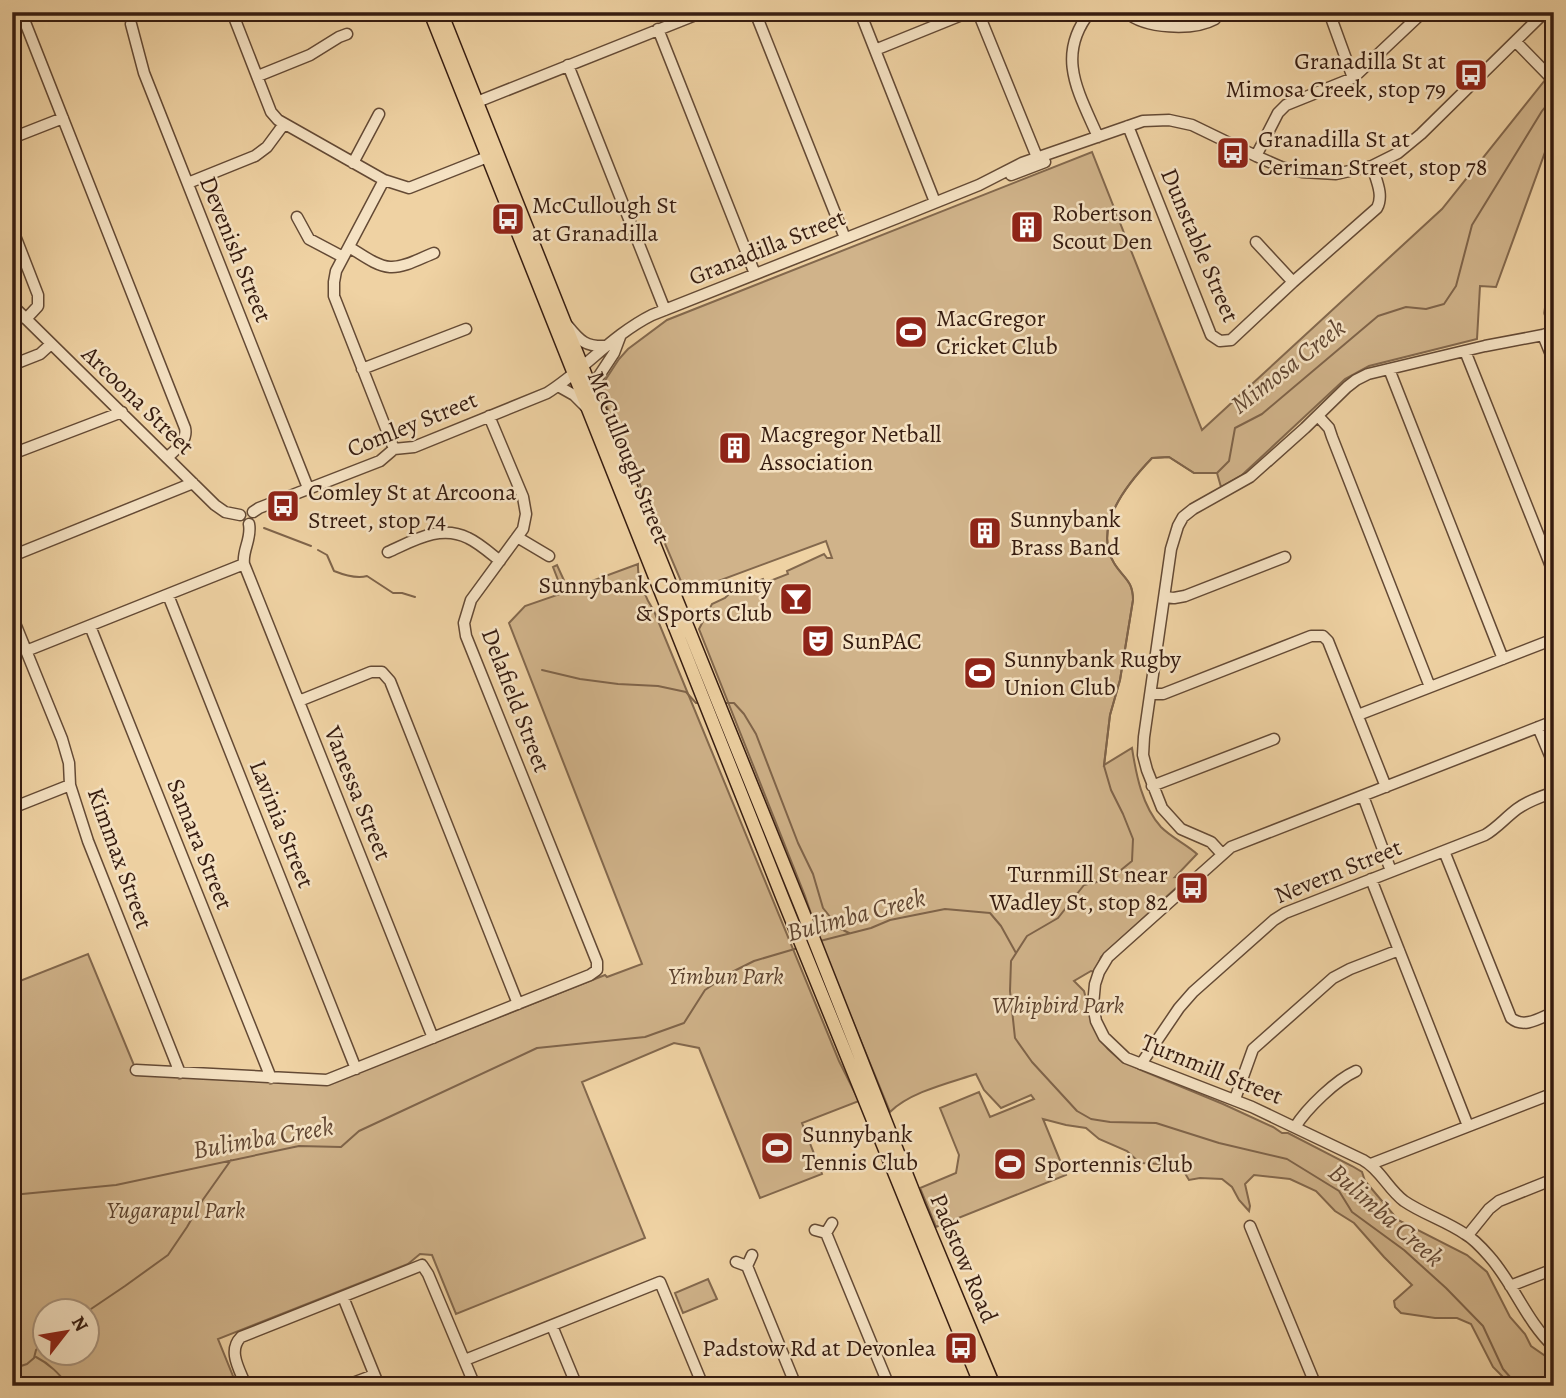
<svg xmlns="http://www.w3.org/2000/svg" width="1566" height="1398" font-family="Alegreya,serif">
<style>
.green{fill:#d0b38a;stroke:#83684d;stroke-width:2;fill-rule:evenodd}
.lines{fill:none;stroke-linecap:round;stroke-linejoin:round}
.stream{stroke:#7f644a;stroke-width:2}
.minor-casing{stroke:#644a35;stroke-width:13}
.major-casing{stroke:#361c10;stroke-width:15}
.minor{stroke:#f5e2c3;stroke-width:10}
.major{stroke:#efd2a3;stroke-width:12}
.labels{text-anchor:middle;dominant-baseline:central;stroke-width:5;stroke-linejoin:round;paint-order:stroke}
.poi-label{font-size:24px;fill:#361c10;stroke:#f5e2c3;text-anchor:start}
.street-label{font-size:24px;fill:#361c10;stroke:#f5e2c3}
.park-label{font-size:24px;font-style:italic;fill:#5c422e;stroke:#f5e2c3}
.water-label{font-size:26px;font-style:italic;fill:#614632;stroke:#f5e2c3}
</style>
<rect width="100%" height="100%" fill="#efd2a3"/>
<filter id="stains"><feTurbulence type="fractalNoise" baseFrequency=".00286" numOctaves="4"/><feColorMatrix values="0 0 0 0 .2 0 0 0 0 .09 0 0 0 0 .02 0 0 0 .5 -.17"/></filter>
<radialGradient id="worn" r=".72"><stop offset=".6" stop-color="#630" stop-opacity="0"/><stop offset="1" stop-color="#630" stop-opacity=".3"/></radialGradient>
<path class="green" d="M1554 56V132L1552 133 1496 287 1480 286 1477 339 1369 366 1345 379 1242 475 1221 487 1217 473H1194L1169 457 1152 458C1128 483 1092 526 1114 563 1123 578 1133 580 1133 600L1120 680 1110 715 1104 765 1132 748C1136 774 1142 806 1161 827 1172 838 1186 844 1197 854L1175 877 1189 876 1101 957 1095 972 1091 971 1074 981 1084 991 1093 1026 1099 1038 1108 1049 1119 1059 1141 1070 1223 1104 1273 1127 1282 1133H1288L1352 1166 1362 1172 1365 1181 1398 1220 1467 1255 1487 1272 1510 1317 1525 1334 1531 1346 1554 1362V1386H1509L1510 1384 1493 1367 1471 1324 1457 1318H1435L1401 1313 1395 1307 1394 1301 1412 1285 1384 1257 1354 1223 1335 1211 1316 1191 1290 1179 1254 1175 1245 1184 1250 1206 1249 1211 1239 1200 1232 1187 1222 1179 1200 1178 1189 1180 1180 1165 1140 1163 1127 1151 1099 1139 1086 1128 1066 1125 1043 1119 1066 1175 936 1227 920 1188 956 1173 959 1155 940 1108 979 1092 990 1117 1034 1099 1031 1095 1001 1108 984 1090 976 1074C949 1083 910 1092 890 1112L823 949 805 896 699 629 712 604 725 598 732 591 763 579 765 583 788 574 787 571 824 554 827 558H832L826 541 686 593 606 405 602 385 619 359 628 349 667 320 1092 152 1202 430 1442 209 1553 70 1547 62Z
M638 564C637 579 646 599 654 611L839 1061 859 1101 802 1123 822 1174 760 1198 699 1048 674 1043 582 1082 645 1238 456 1314 432 1255 420 1254 408 1264 218 1339 237 1386H12V977L15 983 88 954 138 1075 335 1082 605 975 607 977 642 964 509 623 525 606 563 593 553 567 557 565 567 587 573 588ZM46 1310H88V1352H46Z
M708 1279 717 1299 683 1313 675 1293Z"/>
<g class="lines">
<path class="stream" d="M264 528 311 546
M318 550 327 555 334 571C344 575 356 579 367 576L393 593H402L415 597
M542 670 580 679 618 684 658 686 686 692 696 703H698
M725 703H734L744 714 756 734 798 843 813 874 823 908 839 928 849 933
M820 941 871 928 890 920 945 909 990 913 1001 926 1016 953
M12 1195 116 1185 299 1146 341 1147 359 1131 537 1048 645 1037 684 1023 705 990 730 973 754 961 798 948
M88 1311 125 1286 168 1255 187 1227 202 1201 231 1160
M36 1357C50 1364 59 1374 69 1386
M12 1369 27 1364 34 1358 36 1350 46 1341
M1518 1386 1503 1369 1483 1326 1446 1288 1404 1250 1352 1212 1339 1191 1287 1159 1219 1143 1156 1123 1110 1122 1091 1119 1077 1111 1032 1062 1015 1038 1010 991 1011 961 1027 936 1058 918 1084 885 1110 879 1132 861 1133 839 1123 814 1111 790 1104 766 1110 715 1120 680 1133 600C1133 580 1123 578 1114 563 1092 526 1128 483 1152 458L1169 457 1194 473H1217L1229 461 1235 428 1262 414 1378 316 1406 307 1426 309 1444 304 1456 286 1472 225 1542 111 1554 96"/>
<defs>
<path id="minor" d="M21 12 185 428C188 441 176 449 168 457
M232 12 271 112 278 120 384 180 409 188 495 154
M755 12 845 238
M860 12 935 202
M978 12 1039 162
M1090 12C1055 56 1079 93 1098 137
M1126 12C1145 29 1193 31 1215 19
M1329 12 1353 78
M131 24 144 73 308 488
M658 29 755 274
M1516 42 1554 81
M875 50 969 12
M568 65 665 310
M258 76 310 55 339 37 347 34
M477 102 703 12
M1128 126 1211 335 1220 341 1231 340 1293 282 1377 208C1384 195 1376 180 1372 166
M12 138 63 118
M1256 156 1278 113 1286 105 1353 78 1423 12
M353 163 379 114
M1011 175 1045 162
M384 180 336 271 334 282V296L394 449
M188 183 255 156 267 147 284 124
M297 217 309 239 343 257
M12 228 38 295V306L26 319
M1256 242 1293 282
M349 247C361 254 376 266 390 267 404 268 421 258 434 253
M1554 273 1550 313 1554 329
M12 305 215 505 225 512 240 515
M568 326C580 341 586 347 606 346
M1543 335 1554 362
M1465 351 1554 574
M12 365 40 354 51 344
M362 369 466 329
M1389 369 1503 659
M558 386 574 395 586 407
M591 388 614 353 620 337
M1318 416 1329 428 1332 437 1430 687
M12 454 122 412
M253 512 259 508 380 461 394 449 414 447 547 393C584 370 612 335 652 315L897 218 979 185 1022 163 1143 121 1169 120 1192 125 1256 156 1281 167 1302 172 1336 174 1372 166 1398 153 1421 134 1545 12
M517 537 549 556
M388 552C413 541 440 524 468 538 479 543 490 553 500 561
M12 556 193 483
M244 564 433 1038
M168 595 356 1069
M1165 597 1174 598 1185 596 1285 557
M12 616 62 739 69 763 70 785 88 841 180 1073
M90 626 271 1078
M26 651 244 564C242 550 252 539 249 524
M1151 694H1163L1311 636H1323L1328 641 1386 787
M299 701 371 672H382L390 681 518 1004
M1358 715 1554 639
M1554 721 1231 847 1108 957 1099 972 1095 984 1093 1005 1096 1021 1104 1037 1126 1058 1252 1107 1363 1160C1380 1169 1388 1189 1404 1201 1423 1214 1446 1221 1465 1234 1474 1239 1482 1248 1489 1256 1514 1284 1526 1321 1554 1347
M1538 727 1554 765
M1152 786 1274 739
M1363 796 1391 871
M12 808 70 785
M1444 851 1511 1018C1524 1029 1540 1018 1554 1012
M1222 854 1211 842 1181 829 1162 808 1147 770 1143 755 1144 737 1171 549 1178 526 1183 517 1193 509 1250 477 1305 428 1347 387 1356 380 1368 374 1485 346 1543 335 1554 331
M1371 879 1468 1126
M1141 1064 1179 1008 1193 992 1274 920 1285 913 1485 835C1497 828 1505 818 1517 809 1528 801 1540 797 1554 792
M136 1070 327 1080 590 975 597 970V962L466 636 464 623 471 600 523 529 526 514 523 497 489 416
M1235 1099 1253 1049 1333 978 1350 969 1399 950
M1295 1127C1307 1108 1336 1080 1356 1071
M1371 1164 1554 1093
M1250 1226 1316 1386
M815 1230 826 1233 832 1223
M826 1233 889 1386
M1468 1235 1489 1209 1499 1201 1554 1179
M736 1262 747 1266 752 1255
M747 1266 796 1386
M1510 1286 1554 1269
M343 1297 379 1386
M552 1326 576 1384 578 1386
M465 1360 660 1282 703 1386
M350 1384 374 1375
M246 1386C240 1370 227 1351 241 1337L422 1265 428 1274 475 1386"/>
<path id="major" d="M430 12 783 899 981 1386
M441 12 582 366 803 912 919 1206 994 1386"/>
</defs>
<use href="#minor" class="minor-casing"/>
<use href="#major" class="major-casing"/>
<use href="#minor" class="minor"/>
<use href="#major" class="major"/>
</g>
<defs>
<symbol id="bus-square" viewBox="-11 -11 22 22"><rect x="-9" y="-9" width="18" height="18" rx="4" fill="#8f2418" stroke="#f5e2c3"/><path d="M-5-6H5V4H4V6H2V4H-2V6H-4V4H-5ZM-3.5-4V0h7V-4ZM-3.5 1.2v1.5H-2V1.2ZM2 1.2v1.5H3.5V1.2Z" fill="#fff"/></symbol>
<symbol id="building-square" viewBox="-11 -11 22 22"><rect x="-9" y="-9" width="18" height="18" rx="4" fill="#8f2418" stroke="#f5e2c3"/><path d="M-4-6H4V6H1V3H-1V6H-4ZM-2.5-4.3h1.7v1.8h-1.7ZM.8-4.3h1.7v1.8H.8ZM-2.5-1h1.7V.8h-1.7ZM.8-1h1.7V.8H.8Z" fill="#fff"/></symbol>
<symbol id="stadium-square" viewBox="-11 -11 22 22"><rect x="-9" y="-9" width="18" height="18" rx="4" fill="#8f2418" stroke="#f5e2c3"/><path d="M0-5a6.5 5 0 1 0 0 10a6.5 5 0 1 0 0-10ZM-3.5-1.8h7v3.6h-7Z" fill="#fff"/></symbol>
<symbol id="bar-square" viewBox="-11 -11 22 22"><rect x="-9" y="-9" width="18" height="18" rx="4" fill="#8f2418" stroke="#f5e2c3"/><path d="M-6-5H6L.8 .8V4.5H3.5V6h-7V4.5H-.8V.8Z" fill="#fff"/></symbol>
<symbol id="theatre-square" viewBox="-11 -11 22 22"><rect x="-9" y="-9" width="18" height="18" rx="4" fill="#8f2418" stroke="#f5e2c3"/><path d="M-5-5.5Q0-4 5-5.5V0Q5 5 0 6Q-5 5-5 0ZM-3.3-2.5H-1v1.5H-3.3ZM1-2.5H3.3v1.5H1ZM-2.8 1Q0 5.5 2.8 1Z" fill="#fff"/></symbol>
</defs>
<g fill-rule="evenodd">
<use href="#bus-square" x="1452" y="56" width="38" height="38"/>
<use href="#bus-square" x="1214" y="134" width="38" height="38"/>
<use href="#bus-square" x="489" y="200" width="38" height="38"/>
<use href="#building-square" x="1008" y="208" width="38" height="38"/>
<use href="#stadium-square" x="892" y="313" width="38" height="38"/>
<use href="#building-square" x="716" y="429" width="38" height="38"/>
<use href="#bus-square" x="264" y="487" width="38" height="38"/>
<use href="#building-square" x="966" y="514" width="38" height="38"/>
<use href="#bar-square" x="777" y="580" width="38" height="38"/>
<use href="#theatre-square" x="799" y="622" width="38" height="38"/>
<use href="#stadium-square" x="961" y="654" width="38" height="38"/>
<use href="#bus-square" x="1173" y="869" width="38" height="38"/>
<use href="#stadium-square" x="758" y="1129" width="38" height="38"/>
<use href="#stadium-square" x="991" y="1145" width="38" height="38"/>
<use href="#bus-square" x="942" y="1329" width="38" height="38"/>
</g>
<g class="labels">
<g class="poi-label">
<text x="1446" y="61" text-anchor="end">Granadilla St at<tspan x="1446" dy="28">Mimosa Creek, stop 79</tspan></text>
<text x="1258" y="139">Granadilla St at<tspan x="1258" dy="28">Ceriman Street, stop 78</tspan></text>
<text x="532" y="205">McCullough St<tspan x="532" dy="28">at Granadilla</tspan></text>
<text x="1052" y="213">Robertson<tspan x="1052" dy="28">Scout Den</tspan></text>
<text x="936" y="318">MacGregor<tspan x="936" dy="28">Cricket Club</tspan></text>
<text x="760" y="434">Macgregor Netball<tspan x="760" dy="28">Association</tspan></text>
<text x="308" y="492">Comley St at Arcoona<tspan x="308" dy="28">Street, stop 74</tspan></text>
<text x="1010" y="519">Sunnybank<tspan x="1010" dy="28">Brass Band</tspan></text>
<text x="772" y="585" text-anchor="end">Sunnybank Community<tspan x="772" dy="28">&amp; Sports Club</tspan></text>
<text x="842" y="641">SunPAC</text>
<text x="1004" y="659">Sunnybank Rugby<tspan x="1004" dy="28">Union Club</tspan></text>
<text x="1168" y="874" text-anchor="end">Turnmill St near<tspan x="1168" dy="28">Wadley St, stop 82</tspan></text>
<text x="802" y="1134">Sunnybank<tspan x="802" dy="28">Tennis Club</tspan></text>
<text x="1034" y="1164">Sportennis Club</text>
<text x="936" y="1348" text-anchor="end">Padstow Rd at Devonlea</text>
</g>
<g class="street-label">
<text transform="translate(1200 245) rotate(67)">Dunstable Street</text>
<text transform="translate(767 247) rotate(-22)">Granadilla Street</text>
<text transform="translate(236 249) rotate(68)">Devenish Street</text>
<text transform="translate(138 400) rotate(44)">Arcoona Street</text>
<text transform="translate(412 424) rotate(-22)">Comley Street</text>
<text transform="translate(629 457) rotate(68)">McCullough Street</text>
<text transform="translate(516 700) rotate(69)">Delafield Street</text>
<text transform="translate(358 793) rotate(68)">Vanessa Street</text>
<text transform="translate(282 824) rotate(68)">Lavinia Street</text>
<text transform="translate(200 844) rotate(68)">Samara Street</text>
<text transform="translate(120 858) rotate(70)">Kimmax Street</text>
<text transform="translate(1338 871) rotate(-22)">Nevern Street</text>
<text transform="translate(1212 1069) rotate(22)">Turnmill Street</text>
<text transform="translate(964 1258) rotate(67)">Padstow Road</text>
</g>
<g class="park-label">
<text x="726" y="976">Yimbun Park</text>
<text x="1058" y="1005">Whipbird Park</text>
<text x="176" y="1210">Yugarapul Park</text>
</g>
<g class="water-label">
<text transform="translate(1288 366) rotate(-38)">Mimosa Creek</text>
<text transform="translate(856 915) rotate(-15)">Bulimba Creek</text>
<text transform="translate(263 1138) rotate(-10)">Bulimba Creek</text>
<text transform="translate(1386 1215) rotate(41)">Bulimba Creek</text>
</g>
</g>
<rect width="1566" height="1398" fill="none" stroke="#efd2a3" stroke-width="42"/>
<rect x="14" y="14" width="1538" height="1370" fill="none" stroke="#361c10" stroke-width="3.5"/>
<rect x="21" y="21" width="1524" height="1356" fill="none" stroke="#361c10" stroke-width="2"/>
<g transform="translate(66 1332) rotate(59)"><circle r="33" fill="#f5e2c3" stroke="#a9937b" stroke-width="2"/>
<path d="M0-5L12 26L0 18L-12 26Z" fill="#8f2418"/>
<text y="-10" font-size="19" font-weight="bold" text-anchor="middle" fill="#361c10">N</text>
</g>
<rect width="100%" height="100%" filter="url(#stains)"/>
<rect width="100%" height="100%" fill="url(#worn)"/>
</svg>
